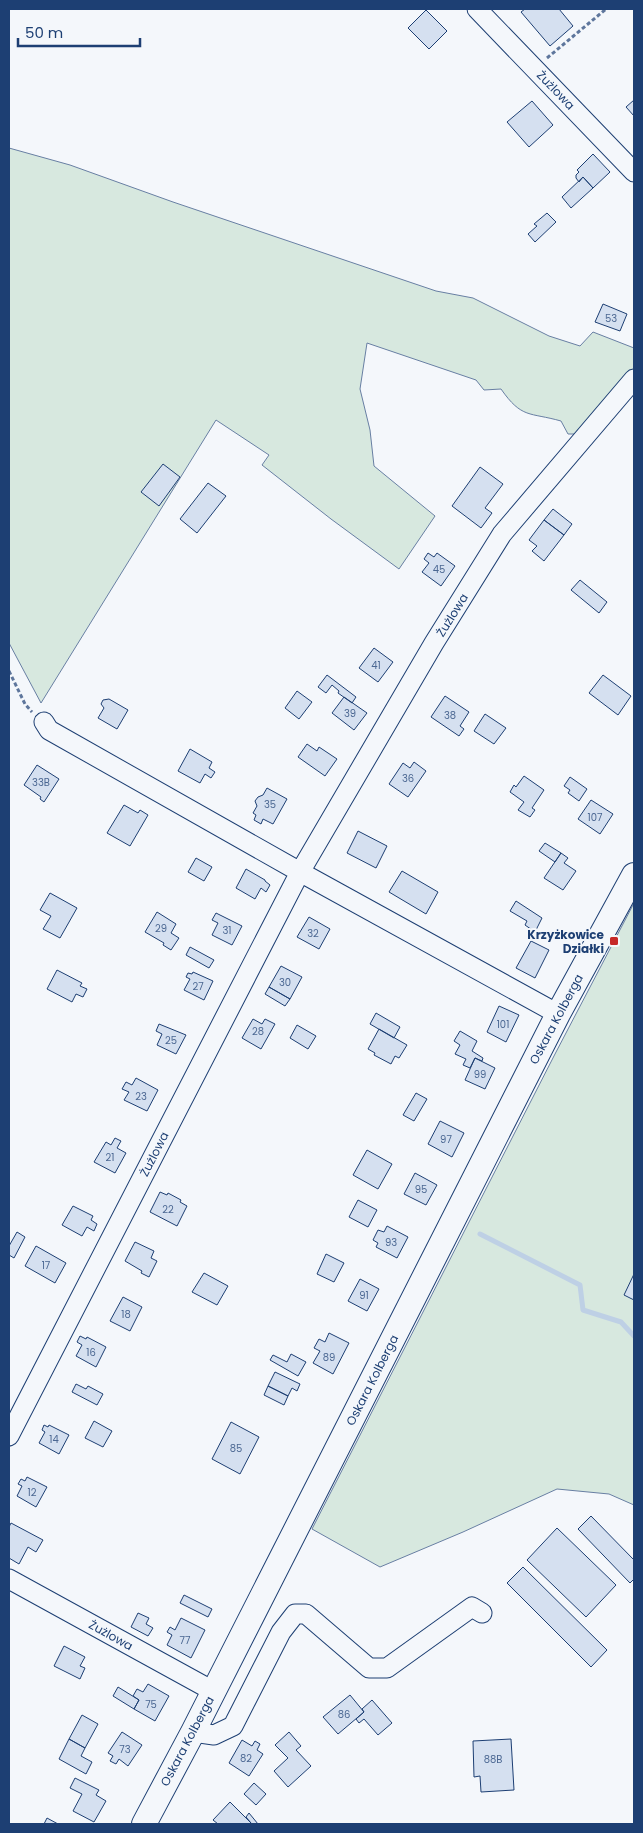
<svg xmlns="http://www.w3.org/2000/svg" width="643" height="1833" font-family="Poppins,sans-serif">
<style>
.green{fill:#d7e8df;stroke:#687fa3}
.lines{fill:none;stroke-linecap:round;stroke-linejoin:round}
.stream{stroke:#bed0e5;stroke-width:5}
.building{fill:#d5e0f0;stroke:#1d3f73}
.minor-casing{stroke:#1d3f73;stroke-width:21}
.major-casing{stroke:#1d3f73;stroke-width:26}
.path{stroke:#5e769c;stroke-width:3;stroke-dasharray:4 2.5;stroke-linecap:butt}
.minor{stroke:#f4f7fb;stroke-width:19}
.major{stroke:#f4f7fb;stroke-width:24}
.poi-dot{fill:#c62828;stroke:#f4f7fb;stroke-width:2}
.labels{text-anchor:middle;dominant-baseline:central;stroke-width:4;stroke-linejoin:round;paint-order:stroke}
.number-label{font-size:10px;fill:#4b6792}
.street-label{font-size:12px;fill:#1d3f73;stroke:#f4f7fb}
.poi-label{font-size:12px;font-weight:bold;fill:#1d3f73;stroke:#f4f7fb;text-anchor:end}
</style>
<rect width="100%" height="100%" fill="#f4f7fb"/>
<path class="green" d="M9 148 70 165 173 202 436 291 473 298 549 336 580 346 593 332 634 348V369L580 434H568L561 421C529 412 522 419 501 389L484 390 476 380 367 343 360 389 370 430 374 466 435 516 399 569 331 519 262 465 269 455 216 420 41 703 9 643Z
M634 903V1505L609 1494 557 1489 463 1532 380 1567 312 1529 555 1054Z"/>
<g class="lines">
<path class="stream" d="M480 1234 580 1285 583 1310 621 1322 634 1336"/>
</g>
<path class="building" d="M525 9H559L573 26 550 46 521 12Z
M426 10 447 31 429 49 408 28Z
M634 100V116L626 107Z
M532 101 553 125 529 147 507 122Z
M593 154 610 172 593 188 583 177 579 182 576 178V175L579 172 577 170Z
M583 177 593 188 571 208 562 197Z
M547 213 556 222 535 242 528 234 537 226 534 224Z
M603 304 627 314 620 331 595 322Z
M163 464 180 477 159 506 141 492Z
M480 467 503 484 485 508 492 513 481 528 452 506Z
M208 483 226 496 197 533 180 519Z
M553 509 572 524 564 535 544 520Z
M544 520 564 535 544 561 532 551 537 546 529 540Z
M428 553 434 557 437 553 455 566 441 586 422 572 429 563 424 559Z
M580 580 607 602 599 613 571 590Z
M374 648 393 662 378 682 359 668Z
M327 675 356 697 352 703 338 693 339 691 332 685 326 693 318 687Z
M603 675 631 696 618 715 589 693Z
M297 691 312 702 299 719 285 708Z
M445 696 469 712 460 726 464 729 459 736 431 717Z
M344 697 367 713 354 730 332 713Z
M109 699 128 710 117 729 98 718 104 708 101 704 103 700Z
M485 714 506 728 494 744 474 731Z
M307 744 317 751 319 747 337 759 325 776 298 757Z
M190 749 212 762 209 768 215 772 211 778 205 774 200 783 178 771Z
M414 762 426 771 408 797 389 784 403 763 410 768Z
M37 765 59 779 44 802 40 799 41 797 24 785Z
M524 776 544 790 532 808 535 810 530 817 518 810 524 802 510 792 514 785 516 787Z
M570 777 587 789 579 801 568 793 570 790 564 786Z
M267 788 287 799 273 824 263 819 261 824 254 820 256 815 253 813 257 806 255 801 258 797 263 795Z
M591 800 613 814 600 834 578 819Z
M124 805 138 813 140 810 148 815 130 846 107 833Z
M358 831 387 846 376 868 347 853Z
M545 843 561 853 555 862 539 851Z
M561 853 568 858 564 863 576 871 563 890 544 878Z
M196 858 212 867 204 881 188 872Z
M246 869 265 880V881L270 885 266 892 261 888 255 899 236 888Z
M402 871 438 892 426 914 389 892Z
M50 893 77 908 60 938 43 929 51 916 40 910Z
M516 901 542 918 535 932 525 925 527 921 510 911Z
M157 912 176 924 171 933 179 938 171 950 163 945 164 943 145 932Z
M216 913 242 926 232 945 212 935 218 923 212 920Z
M309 917 330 929 319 949 297 937Z
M531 941 549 950 535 978 516 968Z
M190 947 214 960 209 968 186 955Z
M281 966 302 977 290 999 269 987Z
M57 970 82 983 80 986 87 989 83 997 76 994 72 1002 47 989Z
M193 972 213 981 204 1000 184 990 190 979 186 977 188 973 192 974Z
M269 987 290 999 285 1006 265 994Z
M499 1006 519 1015 506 1042 487 1032Z
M376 1013 400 1027 394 1038 370 1024Z
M253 1019 262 1024 265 1019 275 1024 261 1049 242 1038Z
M159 1024 186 1035 176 1054 157 1045 162 1034 156 1031Z
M297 1025 316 1036 308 1049 290 1038Z
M379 1029 407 1045 399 1058 395 1056 391 1064 374 1055 375 1053 368 1049Z
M460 1031 477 1041 472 1051 483 1058 482 1061 475 1058 470 1068 463 1065 466 1059 455 1054 460 1045 454 1041Z
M475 1058 495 1068 485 1089 465 1080Z
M136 1078 158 1090 147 1111 124 1100 129 1092 122 1089 126 1082 132 1085Z
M416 1093 427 1099 414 1121 403 1115Z
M440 1121 464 1133 452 1157 428 1144Z
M115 1138 121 1141 117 1148 126 1153 115 1173 94 1162 106 1142 111 1145Z
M367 1150 392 1164 378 1189 353 1175Z
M415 1173 437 1185 426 1205 404 1194Z
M160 1192 167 1195 168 1193 181 1200 180 1202 187 1206 177 1226 150 1212Z
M358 1200 377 1210 368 1227 349 1217Z
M73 1206 93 1216 91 1220 97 1224 94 1231 87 1227 82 1236 62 1225Z
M387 1226 408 1237 397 1258 376 1247 378 1243 373 1240 378 1230 384 1232Z
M17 1232 25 1237 14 1258 9 1255V1246Z
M135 1242 154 1251 151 1258 157 1261 149 1277 141 1273 142 1271 125 1261Z
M36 1246 66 1263 55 1283 25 1266Z
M326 1254 344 1263 334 1282 317 1274Z
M204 1273 228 1286 217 1305 192 1292Z
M634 1274V1300L624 1295Z
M360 1279 379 1289 367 1311 348 1301Z
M123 1297 142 1307 130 1331 110 1321Z
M329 1333 349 1343 333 1374 313 1363 320 1351 314 1348 319 1339 325 1342Z
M80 1336 86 1339 87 1337 106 1347 96 1367 76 1356 82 1345 77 1342Z
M291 1354 306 1362 298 1376 270 1360 273 1355 287 1362Z
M275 1372 300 1384 297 1391 292 1388 288 1396 268 1386Z
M76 1384 86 1389 88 1386 103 1394 97 1405 72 1392Z
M268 1386 288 1396 284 1405 264 1395Z
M94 1421 112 1431 103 1447 85 1438Z
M231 1422 259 1437 240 1474 212 1459Z
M44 1425 48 1427 49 1425 69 1435 59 1454 39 1443 45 1432 42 1430Z
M27 1477 47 1487 36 1507 17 1496 22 1486 18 1484 21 1479 25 1481Z
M591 1516 634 1560V1579L630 1583 578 1529Z
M11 1523 43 1540 36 1552 28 1547 19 1564 9 1558V1527Z
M557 1528 616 1585 586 1617 527 1560Z
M523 1567 607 1650 591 1667 507 1583Z
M184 1595 212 1609 208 1617 180 1603Z
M138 1613 149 1618 146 1624 153 1628 148 1636 131 1627Z
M181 1618 205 1630 191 1658 167 1645 172 1635 167 1632 170 1627 175 1630Z
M64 1646 85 1657 80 1666 85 1668 80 1679 54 1666Z
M148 1684 169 1696 155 1721 134 1709 139 1700 133 1696 137 1689 143 1692Z
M118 1687 139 1700 134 1709 113 1696Z
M350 1695 364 1712 338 1734 323 1717Z
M372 1700 392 1723 378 1735 364 1719 359 1723 356 1719 364 1712 362 1709Z
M82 1715 98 1724 85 1748 69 1739Z
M122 1732 142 1745 128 1766 119 1759 116 1764 110 1761 113 1756 108 1753Z
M289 1732 301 1746 296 1750 311 1766 288 1787 274 1771 288 1758 275 1745Z
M69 1739 85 1748 81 1756 92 1762 86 1774 59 1759Z
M511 1739 514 1790 481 1792 480 1776 474 1777 473 1741Z
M242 1740 252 1746 255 1741 260 1744 257 1750 263 1754 249 1776 229 1763Z
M75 1778 99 1790 96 1795 106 1801 94 1822 73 1811 82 1794 70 1788Z
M254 1783 266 1794 256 1805 244 1794Z
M230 1802 251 1823 249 1824H218L213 1820Z
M249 1813 258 1824H249L251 1823 246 1817Z
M47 1818 58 1824H44Z"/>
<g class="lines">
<defs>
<path id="minor" d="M477 9 634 172
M44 722 49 730 300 872 558 1014
M9 1436 300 872 434 643 502 534 634 379
M9 1579 213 1691
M193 1732 214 1735 233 1726 281 1632 295 1614H306L369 1668H387L472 1607 482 1613"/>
<path id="major" d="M144 1824 193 1732 558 1014 634 875"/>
</defs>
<use href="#minor" class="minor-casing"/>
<use href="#major" class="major-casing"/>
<path class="path" d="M547 58 606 9
M9 671 25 704 32 712"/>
<use href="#minor" class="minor"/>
<use href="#major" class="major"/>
</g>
<rect class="poi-dot" x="609" y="936" width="10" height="10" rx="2.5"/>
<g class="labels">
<g class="number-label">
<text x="611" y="318">53</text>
<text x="439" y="569">45</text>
<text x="376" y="665">41</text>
<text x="350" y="713">39</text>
<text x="450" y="715">38</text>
<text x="408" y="778">36</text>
<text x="41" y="782">33B</text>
<text x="270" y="804">35</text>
<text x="595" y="817">107</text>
<text x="161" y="928">29</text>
<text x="227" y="930">31</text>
<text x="313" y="933">32</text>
<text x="285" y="982">30</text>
<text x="198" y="986">27</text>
<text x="503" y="1024">101</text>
<text x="258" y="1031">28</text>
<text x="171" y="1040">25</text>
<text x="480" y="1074">99</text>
<text x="141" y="1096">23</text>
<text x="446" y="1139">97</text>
<text x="110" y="1157">21</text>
<text x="421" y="1189">95</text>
<text x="168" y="1209">22</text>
<text x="391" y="1242">93</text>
<text x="46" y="1265">17</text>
<text x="364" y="1295">91</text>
<text x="126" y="1314">18</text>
<text x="91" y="1352">16</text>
<text x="329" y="1357">89</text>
<text x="54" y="1439">14</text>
<text x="236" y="1448">85</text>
<text x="32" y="1492">12</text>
<text x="185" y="1640">77</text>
<text x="151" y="1704">75</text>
<text x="344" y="1714">86</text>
<text x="125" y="1749">73</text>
<text x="246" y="1758">82</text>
<text x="493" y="1759">88B</text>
</g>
<g class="street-label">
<text transform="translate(556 90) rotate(46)">Żużlowa</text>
<text transform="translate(452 615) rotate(-58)">Żużlowa</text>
<text transform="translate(556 1019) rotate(-62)">Oskara Kolberga</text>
<text transform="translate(154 1154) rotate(-63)">Żużlowa</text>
<text transform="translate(372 1380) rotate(-63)">Oskara Kolberga</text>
<text transform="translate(111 1635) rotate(29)">Żużlowa</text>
<text transform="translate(187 1741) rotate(-62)">Oskara Kolberga</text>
</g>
<g class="poi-label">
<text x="604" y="934">Krzyżkowice<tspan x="604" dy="14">Działki</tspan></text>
</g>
</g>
<rect width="643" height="1833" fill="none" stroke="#1d3f73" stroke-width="20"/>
<path d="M18 38v8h122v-8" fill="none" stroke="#1d3f73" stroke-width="2.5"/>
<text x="25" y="38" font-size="15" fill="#1d3f73" stroke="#f4f7fb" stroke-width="4" paint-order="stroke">50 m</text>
</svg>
